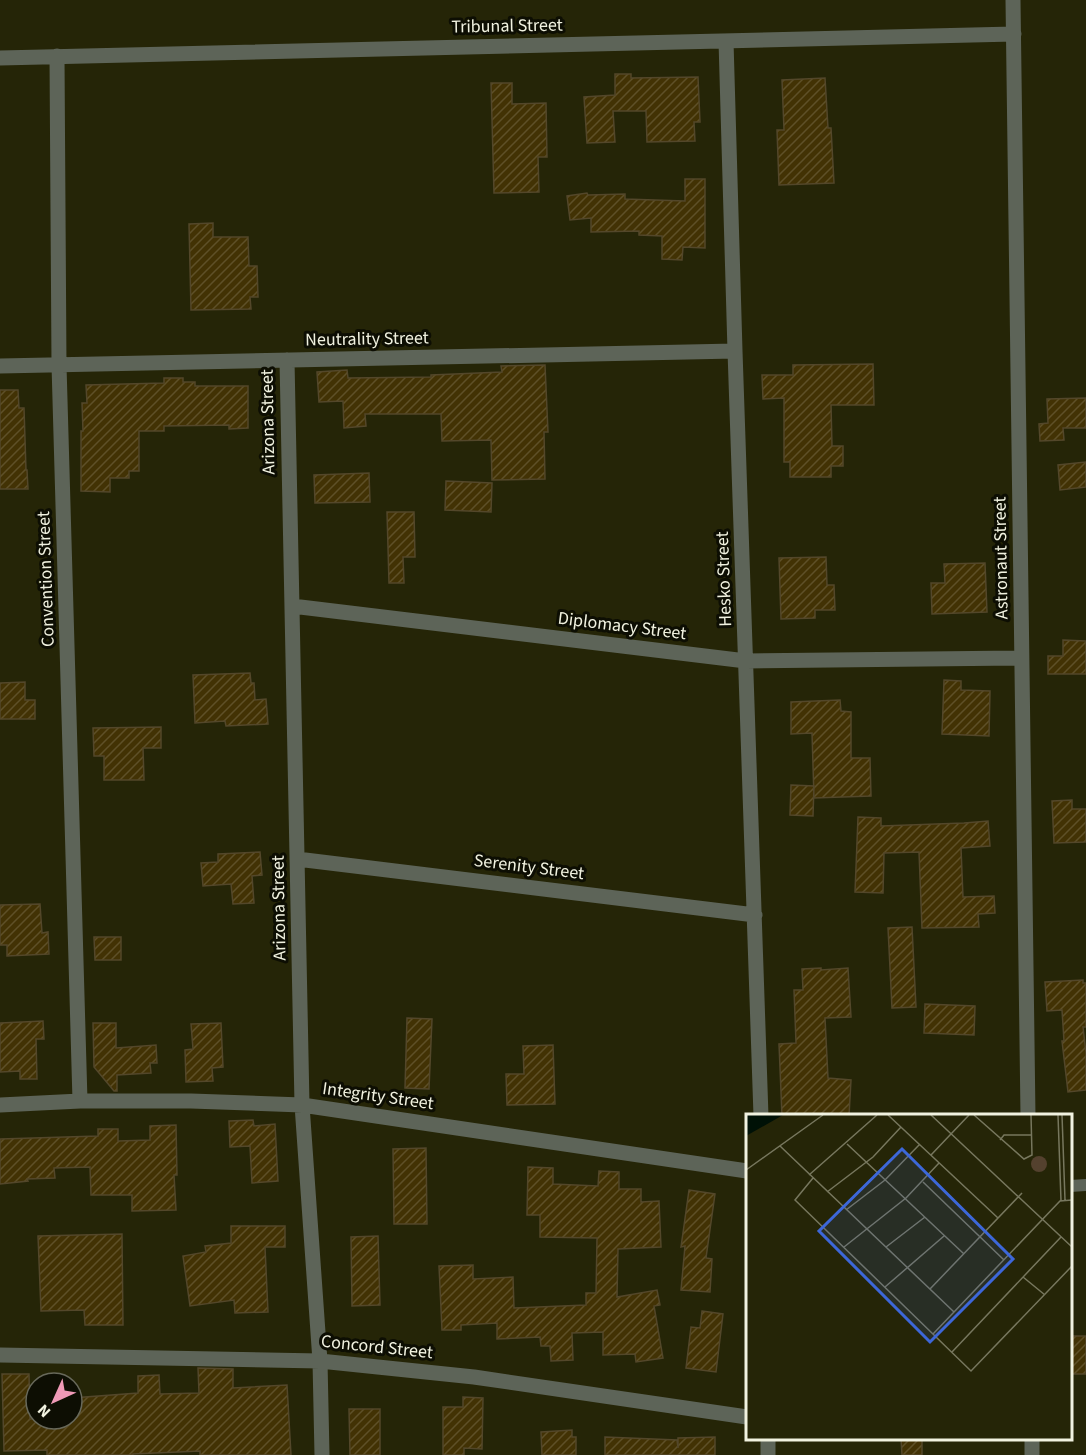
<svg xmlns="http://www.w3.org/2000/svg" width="1086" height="1455" font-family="'Source Sans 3',sans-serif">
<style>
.building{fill:url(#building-hatch);stroke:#53472a;stroke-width:1.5}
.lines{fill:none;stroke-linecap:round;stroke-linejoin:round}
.lane{stroke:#5d6458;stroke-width:12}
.street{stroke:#5d6458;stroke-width:15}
.labels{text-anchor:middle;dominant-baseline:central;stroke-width:6;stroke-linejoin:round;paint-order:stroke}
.street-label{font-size:18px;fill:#f1f2e0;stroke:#0d0e03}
.inset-road{fill:none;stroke:#77775e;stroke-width:1.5}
.view{fill:#3d67d9;fill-opacity:0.15;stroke:#3d67d9;stroke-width:3}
.inset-edge{fill:none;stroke:#f1f2e0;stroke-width:3}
</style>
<defs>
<pattern id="building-hatch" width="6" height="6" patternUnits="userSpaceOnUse" patternTransform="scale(1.5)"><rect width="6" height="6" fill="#423204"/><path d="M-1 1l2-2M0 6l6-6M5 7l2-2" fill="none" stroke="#5e5028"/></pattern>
</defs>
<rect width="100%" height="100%" fill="#252507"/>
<path class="building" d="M615 74H631V78L698 77 700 122H694L695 141 647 142 646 111H613L615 142 587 143 584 97 615 95Z
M825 78 828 128H831L834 183 779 185 777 130H784L782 80Z
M491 83H512V104L546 103 547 157H538L539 192 494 193Z
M685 179H705V248L683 247 682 260 662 259V236L639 235V231L591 232V218L570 220 567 196 587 193 588 195 625 194V199L685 201Z
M213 223V237H248L249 266H257L258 297H250L251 309 191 310 189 224Z
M873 364 874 405H831L832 446H843V466H831V477H790V462H784V398L763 399 762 375H793V365Z
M545 365 548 432H544L545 479 492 480 491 440 442 441 441 414H365L366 426 344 428 343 401 319 402 317 372 347 370 348 378 431 377V375L502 372 501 366Z
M164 378H183V382H195V386H248V428L229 429V425L164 426V431H139V471H129V478H110V492L81 491V431H83L82 403H87L86 385 164 383Z
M0 390H18L19 408H24L26 470H27L28 489H0Z
M1086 398V428H1063L1064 440 1040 441 1039 424 1048 423 1047 399Z
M1086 462V487L1060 490 1058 465Z
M369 473 370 502 315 503 314 475Z
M446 481 492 483 491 512 445 510Z
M387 512H414L415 557H403L404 583H389Z
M826 557 827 585H834L835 610H815V618L781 619 779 558Z
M985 563 987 612 932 614 931 583H945L944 564Z
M1063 640 1086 641V674H1048V656H1063Z
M250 673 251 683H254L255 700 266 699 268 724 226 726 225 721 195 723 193 675Z
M944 680 961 681V690L990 691 989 736 942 734Z
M25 682V700H35V719H0V683Z
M840 700 841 711 851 712V758H870L871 796 814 798 812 733 791 734V702Z
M161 727V748H143L144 780H104V756H94L93 728Z
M791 785 814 786 813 816 790 815Z
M1072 800V809H1086V842L1054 843 1052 801Z
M858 817 881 818V826L964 823 988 821 990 846 961 848 963 897 994 896 995 913 978 914 979 927 922 928 919 852 884 853 883 893 855 892Z
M260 852 262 875 252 876 254 903 233 904 231 884 203 886 201 863 218 862V854Z
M40 904 42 933 48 932 49 954 7 956V945H0V905Z
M912 927 916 1007 892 1008 888 928Z
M94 937H121V960H95Z
M821 968V970L848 968 851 1017 825 1018 828 1078 851 1080 849 1116H782L779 1044 796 1043 794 990H803L802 969Z
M1083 980V983H1086V1027H1083L1086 1053V1090L1068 1092 1062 1041H1064L1062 1010 1047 1011 1045 982Z
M925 1004 975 1006 974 1035 924 1033Z
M407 1018 432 1019 429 1089 405 1088Z
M43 1021 44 1039H36L37 1079H20V1071L0 1072V1023Z
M93 1023H116V1048L156 1045 157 1063H150L151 1073 117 1075V1091H114L94 1067Z
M221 1023 223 1067 212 1068 213 1081 186 1082 185 1050 193 1049 191 1024Z
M553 1045 555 1104 507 1105 506 1074H524L523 1046Z
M253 1120 254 1126 275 1124 278 1181 252 1183 250 1146 230 1147 229 1121Z
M176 1125 177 1175H174L176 1210 132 1211V1195H91L90 1167 54 1168 55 1178 27 1179 28 1181 0 1184V1139L98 1136V1129H118V1141L150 1140V1126Z
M426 1148 427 1224H394L393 1149Z
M528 1167 553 1168V1184L598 1186 599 1171 619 1172V1189H641V1202L659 1201 661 1247 618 1249 617 1297 657 1290 660 1305 654 1306 663 1358 636 1362 635 1354 603 1355V1332L572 1333 573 1360 551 1361 550 1346H541L540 1337 497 1339V1323L461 1325V1330H442L439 1266 473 1265V1279L513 1277 514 1308 586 1305V1293H596L597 1238 540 1237V1215H527Z
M689 1190 715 1194 706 1258 712 1259 710 1292 681 1290 685 1246 681 1247Z
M231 1226H285V1247H265L268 1312 235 1313 234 1300 190 1306 183 1256 206 1252 205 1246 231 1243Z
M122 1234 123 1325H85L84 1310 41 1311 38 1236Z
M378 1236 380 1305 352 1306 351 1237Z
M702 1311 723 1314 716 1372 686 1368 691 1327 700 1328Z
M1070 1336H1086V1374H1070Z
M198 1368 233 1369V1388L287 1385 291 1455H200V1451L133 1454V1455H47V1450L4 1451 2 1374H29L30 1419H72V1398L138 1393V1376L159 1375 160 1394 199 1393Z
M463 1397 483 1398 482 1449 464 1448V1455H443V1407H463Z
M349 1409H380V1455H350Z
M572 1430V1437H576V1455H542L541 1432Z
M605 1437 677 1440 678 1448V1438L715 1437V1455H605Z
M901 1438H922V1455H902Z"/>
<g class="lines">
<path class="lane" d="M1070 1186 1086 1185"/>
<path class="street" d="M1013 0 1028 1116
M726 41 735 351 761 1116
M57 56 59 365 80 1101
M0 58 1014 34
M287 360 302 1105 320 1361 322 1455
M0 366 735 351
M292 606 746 661 1021 658
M297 859 755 915
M0 1105 80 1101H191L302 1105 747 1171
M0 1355 320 1361 474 1377 747 1417
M768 1438V1455
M1032 1438V1455"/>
</g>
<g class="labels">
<g class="street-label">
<text transform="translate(507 26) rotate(-1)">Tribunal Street</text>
<text transform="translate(367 339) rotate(-1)">Neutrality Street</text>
<text transform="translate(268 422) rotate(-91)">Arizona Street</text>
<text transform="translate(1001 558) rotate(-91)">Astronaut Street</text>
<text transform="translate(46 579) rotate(-92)">Convention Street</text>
<text transform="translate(724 579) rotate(-92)">Hesko Street</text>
<text transform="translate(622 626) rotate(7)">Diplomacy Street</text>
<text transform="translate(529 867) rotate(7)">Serenity Street</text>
<text transform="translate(279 908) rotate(-91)">Arizona Street</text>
<text transform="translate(378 1096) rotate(8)">Integrity Street</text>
<text transform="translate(377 1347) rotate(6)">Concord Street</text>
</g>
</g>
<g transform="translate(746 1114)">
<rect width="326" height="326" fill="#252507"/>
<path d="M285 50a8 8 0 1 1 16 0a8 8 0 1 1-16 0Z" fill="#54412e"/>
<path d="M0 1H37L0 22Z" fill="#001106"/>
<path class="inset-road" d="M142 1 252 104M185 1 326 133M228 1 278 45 286 41 285 1M312 1 315 87M316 1 319 86M254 26 258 21H286M101 30 218 140M34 32 208 198M185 41 223 1M0 56 77 1M63 61 131 1M67 64 49 86 225 257 326 152M177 68 258 146M81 78 127 43 155 13M100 96 139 66 173 31M98 133 160 84 193 49M140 133 179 103M277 163 299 181M139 173 198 122M184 175 276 79M187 220 314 87 326 86M206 238 315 123"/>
<path class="view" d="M156 35 267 145 184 228 73 117Z"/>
<rect width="326" height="326" class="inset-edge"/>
</g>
<g transform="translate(54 1401) rotate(225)"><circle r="28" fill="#0d0e03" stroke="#68695b" stroke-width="1.5"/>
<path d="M0-4.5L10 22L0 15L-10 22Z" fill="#ef9ab7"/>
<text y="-9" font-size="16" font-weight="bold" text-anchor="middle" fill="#f1f2e0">N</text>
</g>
</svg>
